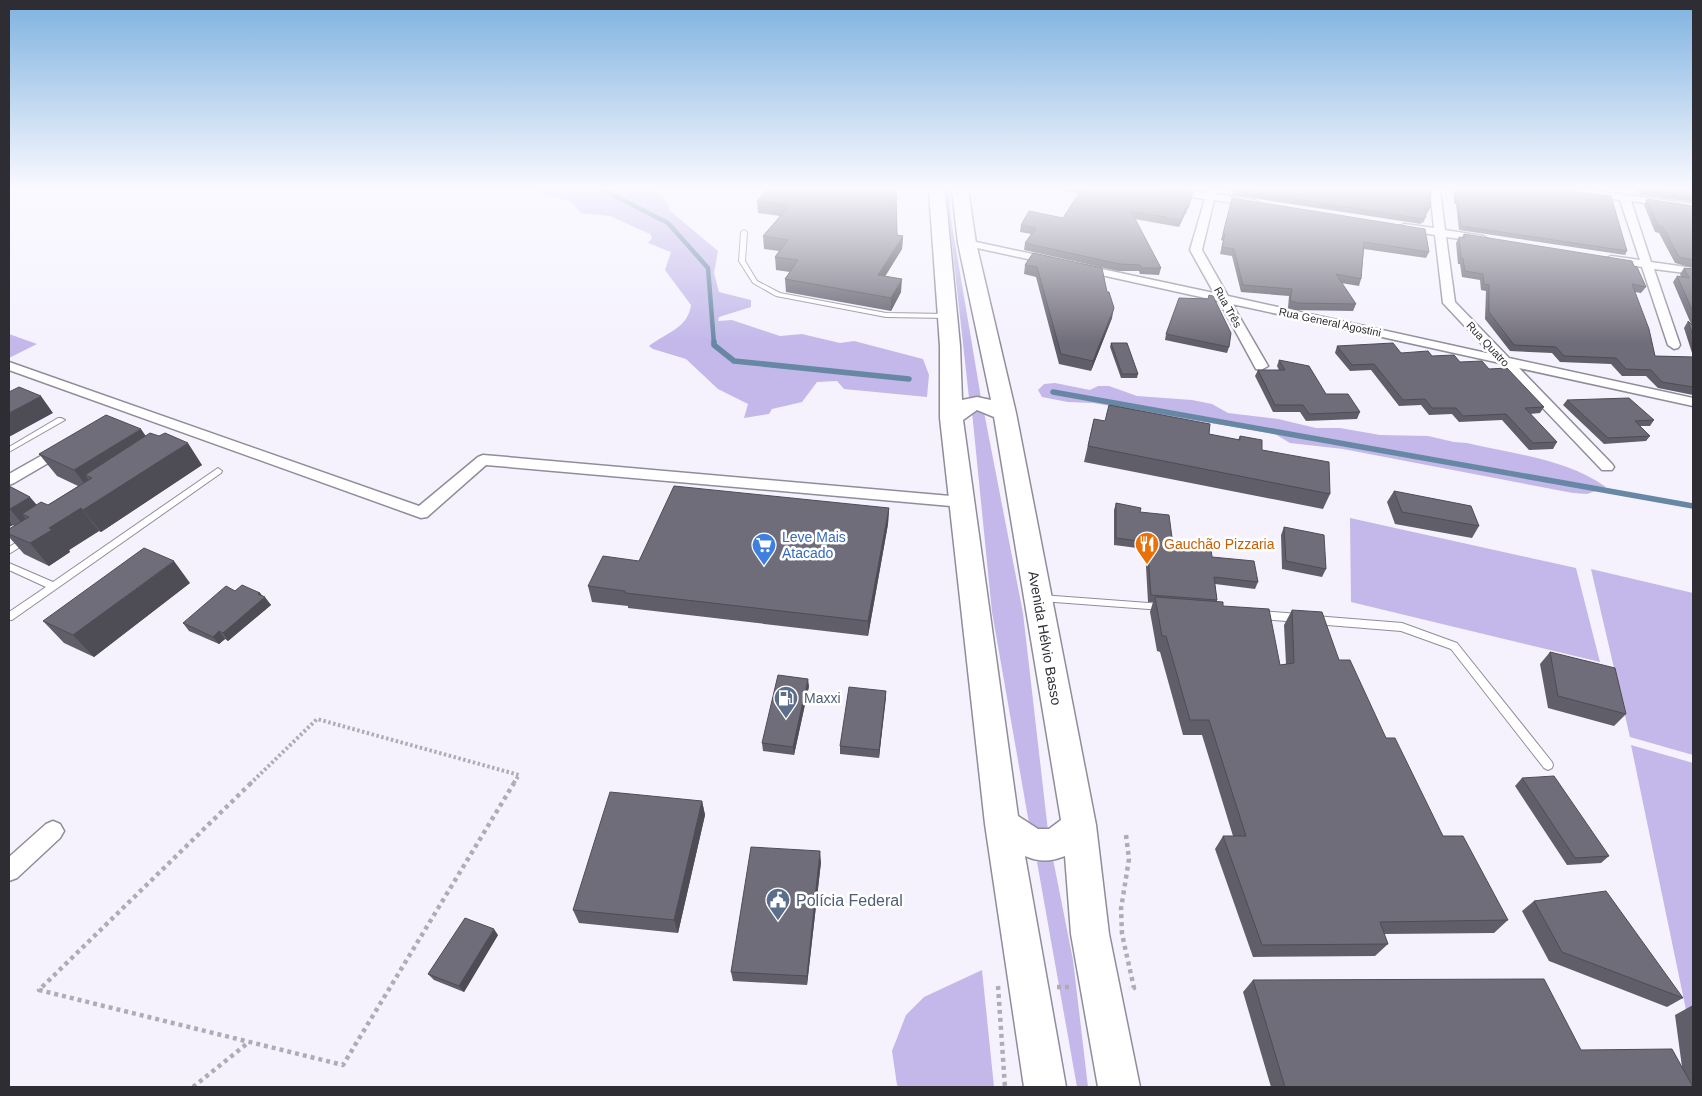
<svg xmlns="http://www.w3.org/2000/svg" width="1702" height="1096" font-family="Arial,sans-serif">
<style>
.green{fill:#c3b8e9}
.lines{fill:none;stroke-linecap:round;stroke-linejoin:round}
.stream-far1{stroke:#6788a4;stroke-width:4.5}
.stream{stroke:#6788a4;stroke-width:5.5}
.service-casing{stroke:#908d9b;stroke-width:2}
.minor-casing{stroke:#908d9b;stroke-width:3}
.primary-casing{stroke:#908d9b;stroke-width:3}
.path-far1{stroke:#afacb6;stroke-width:4;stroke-dasharray:2.5 2.5;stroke-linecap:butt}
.path{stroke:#afacb6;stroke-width:4.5;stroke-dasharray:4 4;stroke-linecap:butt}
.service{fill:#fff;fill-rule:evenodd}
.minor{fill:#fff;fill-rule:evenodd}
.primary{fill:#fff;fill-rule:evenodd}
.wall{fill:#605e69}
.shaded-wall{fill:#4e4c55}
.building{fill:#706d7a;stroke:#4e4c55}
.labels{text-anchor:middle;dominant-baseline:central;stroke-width:5;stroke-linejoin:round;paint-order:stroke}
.far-street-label{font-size:11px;fill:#2e2d33;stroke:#fff}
.shop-label{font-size:14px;fill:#366cbe;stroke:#fff;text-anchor:start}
.food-label{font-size:14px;fill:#c56008;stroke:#fff;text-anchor:start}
.street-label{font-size:14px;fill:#2e2d33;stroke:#fff}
.service-label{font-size:14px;fill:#4e5e75;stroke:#fff;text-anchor:start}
.near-service-label{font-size:16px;fill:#4e5e75;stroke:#fff;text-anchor:start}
</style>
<rect width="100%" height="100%" fill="#f5f2fe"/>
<path class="green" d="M527 190H656L668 204 669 210 718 251 714 273 719 292 751 300V307L719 317 718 321 732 320 780 336 802 334 840 343 854 341 923 359 929 375 927 397 844 389 837 381 817 382 802 402 772 409 769 414 744 418 748 404 718 389 686 359 653 349 649 346C667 332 688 328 691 305L665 270 671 252 648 243 652 238 650 234 610 216 581 213 570 201Z
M946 190H949L951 219 981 398H969Z
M9 334 37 344 9 358Z
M1055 383 1090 390 1098 386H1109L1137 396 1192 400 1212 404 1228 413 1278 419 1316 428H1340L1380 435 1428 436 1454 442 1467 443C1513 454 1566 459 1606 487L1587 494 1573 493 1343 449 1290 443 1275 434 1093 403 1068 402 1042 397 1038 390 1044 384Z
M974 409 984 412 1023 613 1048 831 1030 829 992 612 972 412Z
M1350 518 1576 568 1600 662 1351 602Z
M1591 569 1693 593V755L1630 737Z
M1631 745 1693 763V1013L1686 1010Z
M1053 859 1073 960 1088 1087H1077L1037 862Z
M982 970 994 1087H899L897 1085 892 1051 906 1015 924 997Z"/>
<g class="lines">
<path class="stream-far1" d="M603 190 668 223 708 268 714 344"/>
<path class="stream" d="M714 342V345L734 361 909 379
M1053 392 1693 506"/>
<defs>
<path id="service" d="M744 230 747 232 745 261 757 281 780 293 886 313 948 314 951 316 948 318 886 317 776 296 753 283 739 261 741 232Z
M58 418H61L65 420 9 452V447Z
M218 468 222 471 221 473 12 620H9V612L46 587 9 570V563L53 582Z
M25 537 29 540 28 542 9 554V547Z
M1041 595 1162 604 1165 605 1167 607 1165 609 1162 610 1041 601 1038 600 1036 598 1038 596Z
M1260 611 1299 614 1302 615 1304 618 1302 621 1299 622 1260 619 1257 618 1255 615 1257 612Z
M1315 616 1402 623 1457 643 1552 762 1553 765 1552 768 1548 770 1544 768 1451 649 1401 631 1315 624 1312 623 1310 620 1312 617Z"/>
<path id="minor" d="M1162 190H1185L1206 193 1207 190H1217L1216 194 1254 200 1259 203 1254 206 1214 200 1202 250 1228 296 1491 354 1443 303 1435 235 1404 230 1399 227 1404 224 1434 228 1430 190H1440L1445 230 1483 236 1488 239 1483 242 1446 237 1455 302 1509 358 1693 398V406L1519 368 1612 464 1614 467 1612 470H1602L1500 363 1232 304 1268 366 1261 370 1256 369 1219 301 1083 271 1077 268 1083 265 1214 293 1190 250 1205 199 1167 193Z
M1564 190H1588L1693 204V210L1631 201 1651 262 1693 268V274L1654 269 1680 345 1678 348 1674 349 1668 345 1642 267 1611 262 1605 259 1611 256 1640 260 1620 200 1569 193Z
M967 240 1051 258 1057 261 1051 264 963 245 962 243 963 241Z
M9 362 419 506 478 457 483 455 962 497 967 498 970 502 967 506 962 507 486 465 427 517 421 518 9 370Z
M62 444 67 446 69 449 67 452 14 483 9 485V474Z
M53 821 60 824 64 831 60 838 17 878 9 881V857L46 824Z"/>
<path id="primary" d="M929 190H945L960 346 962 400 977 397 991 400 958 243 952 190H968L976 243 1016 413 1096 825 1109 934 1140 1087H1098L1071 934 1065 856C1049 862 1040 862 1025 856L1066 1087H1024L985 824 940 418V346ZM977 410 994 417 1061 820 1049 829H1038L1018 816 963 420Z"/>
</defs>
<use href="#service" class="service-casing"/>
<use href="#minor" class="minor-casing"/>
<use href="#primary" class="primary-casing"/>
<path class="path-far1" d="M250 784 317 719 519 775 513 784"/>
<path class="path" d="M251 783 39 990 343 1065 514 783
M1126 835 1129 859 1121 909 1122 934 1134 988H1129
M998 986 1005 1087
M1057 987H1071
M193 1087 249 1042"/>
<use href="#service" class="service"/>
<use href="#minor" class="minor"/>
<use href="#primary" class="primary"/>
</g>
<path class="wall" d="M767 190 897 235 903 236 902 249 885 276 901 292 891 311 786 292 785 279 790 272 776 270 775 257 779 251 764 249 763 236 780 216 758 213 757 201Z
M1058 190H1176L1193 192 1186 214H1185L1179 227 1135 219 1161 268 1159 275 1140 274 1139 271H1118L1024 250 1025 243 1031 234 1020 232 1021 225 1063 218 1079 193Z
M1228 190H1431L1430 208 1427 214 1426 213V217L1423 223 1422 222 1421 224 1233 195 1234 192 1228 191Z
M1454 190H1569L1627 251 1625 255 1459 230 1456 204H1454Z
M1637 190H1693V202L1640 195Z
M1232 198 1429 252 1426 258 1364 249 1361 279 1359 286 1341 283 1356 304 1353 311 1295 310 1288 308 1289 296 1241 292 1232 256 1220 254 1223 241 1221 240Z
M1647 199 1693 206V268L1675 263 1659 233 1655 232 1644 205Z
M1464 234 1634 266 1646 287 1641 293 1635 292 1655 356 1693 357V395L1658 388 1646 376H1622L1611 364 1560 362 1552 353 1510 351 1485 319 1486 291 1481 290 1480 280 1462 277 1460 264H1458L1456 243 1459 237H1462Z
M1033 253 1107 292 1112 318 1091 371 1059 364 1036 277 1024 274 1025 265Z
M1684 268 1693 269V356L1684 328 1688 321 1691 324 1673 282 1677 276 1681 277 1680 274Z
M1166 334 1229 347 1227 353 1165 340Z
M1111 343 1138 374 1137 378H1121L1110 347Z
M1337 346 1432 356 1489 369 1544 407 1540 413 1530 414 1557 442 1553 449 1529 450 1502 420 1459 422 1452 414 1429 415 1421 405 1399 406 1371 370 1350 371 1335 353Z
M1279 360 1326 394 1360 412 1357 419 1306 421 1300 412H1273L1255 376 1258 370H1279L1277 366Z
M1567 400 1654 420 1650 426H1640L1650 436 1646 441 1604 444 1563 405Z
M1094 419 1105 421 1209 434 1238 440 1240 436 1330 494 1323 509 1084 462Z
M145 436 202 465 101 532 99 531 69 550 70 552 49 566 24 554 9 537V529L14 526 13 525 9 527V486L37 505H48L78 486 57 476 39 454Z
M1394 491 1479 526 1472 538 1395 524 1387 502Z
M1116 503 1140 512 1173 545 1212 557 1258 582 1255 589 1215 584 1217 600V602L1223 606 1280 665 1286 664 1284 625 1292 610 1339 660 1443 836 1508 920 1494 933 1384 934 1388 944 1375 956 1253 957 1215 849 1223 836H1233L1202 735H1183L1160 652 1157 651 1150 612 1153 602H1148L1145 549 1114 545V510Z
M889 508 888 524 868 636 628 608V606L592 602 588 586 639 561Z
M1284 527 1326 569 1322 577 1282 569 1281 535Z
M190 583 94 657 64 643 43 621Z
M235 591 260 593 271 605 228 641 225 639 219 644 189 631 183 623Z
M1550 652 1626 714 1614 726 1548 708 1540 664Z
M809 686 794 755 763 751 762 743Z
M886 691 879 758 840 754V746Z
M1522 778 1609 856 1601 863 1567 865 1515 786Z
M702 801 705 815 678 933 579 923 573 910Z
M821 862 807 985 733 981 731 972Z
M1534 901 1683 998 1667 1007 1549 961 1522 911Z
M498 935 464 992 434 980 428 974Z
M1253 980 1581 1050 1682 1067 1675 1015 1693 1005V1087H1271L1243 992Z"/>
<path class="shaded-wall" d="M1186 207 1185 214 1179 227 1181 220Z
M903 236 902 249 878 288V275Z
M902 279 901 292 891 311V298Z
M1114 308 1112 318 1091 371 1093 361Z
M41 396 53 413 9 437V413Z
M141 429 156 451 92 478 85 475 96 489 91 492 74 470Z
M188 443 202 465 101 532 83 510Z
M30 497 49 519 29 517 22 514 34 529 29 532 10 509Z
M81 508 99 531 69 550 70 552 49 566 30 543 49 528Z
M889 508 888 524 868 636V621Z
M9 521 13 525 9 527Z
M174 561 190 583 94 657 73 635Z
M260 593 264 599 265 597 271 605 228 641 223 633Z
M219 631 225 639 219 644 213 637Z
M808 679 809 686 794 755 793 747Z
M886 691V698L879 758V750Z
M702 801 705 815 678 933 674 920Z
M820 851 821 862 807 985V976Z
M494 929 498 935 464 992 459 986Z"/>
<path class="building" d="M767 190H896L897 235 903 236 878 275 902 279 891 298 785 279 798 260 775 257 788 240 763 236 790 205 757 201Z
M1081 190H1176L1193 192 1188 208 1186 207 1181 220 1131 211 1161 268H1141L1140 265 1119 264 1025 243 1036 228 1021 225 1029 211 1063 218Z
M1236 190H1431L1430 208 1425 207 1426 217H1423V219Z
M1456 190H1569L1571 191 1611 196 1627 251 1461 226 1458 200H1456Z
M1646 190H1693V196Z
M1232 198 1425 229 1429 252 1364 242 1361 279 1336 274 1356 304 1298 303 1290 301 1292 289 1243 285 1234 249 1222 247 1225 234H1223Z
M1647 199 1693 206V260L1679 257 1663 227 1658 226Z
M1464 234 1632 261 1634 266 1637 267 1646 287 1632 284 1649 329 1655 356 1693 357V387L1662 382 1651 370 1626 369 1616 358 1564 356 1556 347 1514 345 1489 312V285L1484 284 1483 274 1465 271 1463 258H1461L1459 237 1464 238Z
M1033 253 1102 268 1107 292H1109L1114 308 1093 361 1061 354 1037 267 1025 265Z
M1684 268 1693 269V312L1677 276 1689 278Z
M1209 295 1213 296 1231 333 1229 347 1166 334 1179 298 1208 299Z
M1688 321 1693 326V336Z
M1111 343H1127L1138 374H1122Z
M1393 343 1401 353 1428 351 1432 356 1454 355 1460 362 1482 361 1489 369 1507 368 1544 407 1525 408 1557 442 1533 443 1506 414 1463 416 1456 408H1432L1425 399 1403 400 1374 364 1352 365 1337 346Z
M1279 360 1309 366 1326 394H1348L1360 412 1309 414 1303 405H1275L1258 370H1285Z
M19 387 41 396 9 413V392Z
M1629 398 1654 420 1635 421 1650 436 1608 438 1567 400Z
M1109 405 1210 424 1209 434 1240 440V436L1262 440V450L1329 462 1330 494 1088 446 1094 419 1105 421Z
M106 415 141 429 74 470 39 454Z
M150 433 159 436 165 433 188 443 83 510 81 508 49 528 52 530 30 543 9 534V529L29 517 22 514 41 502 48 505 92 478 85 475Z
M9 486 30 497 10 509H9Z
M674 486 889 508 868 621 625 593V591L588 586 603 556 639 561Z
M1394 491 1471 506 1479 526 1402 512Z
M1116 503 1141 508 1140 512 1169 515 1173 545 1211 549 1212 557 1254 561 1258 582 1214 577 1217 600 1151 595 1147 542 1116 538Z
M1284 527 1324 535 1326 569 1286 561Z
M144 548 174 561 73 635 43 621Z
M242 585 260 593 258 594 265 597 223 633 219 631 213 637 183 623 226 586 235 591Z
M1155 597 1223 602V606L1269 609 1280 665 1294 663 1292 610 1322 612 1339 660H1350L1386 738H1395L1443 836H1463L1508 920 1380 922 1388 944 1262 945 1223 836H1246L1209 720H1190L1166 636H1162Z
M1550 652 1615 668 1626 714 1558 696Z
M778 675 808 679 793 747 762 743Z
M849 687 886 691 879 750 840 746Z
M1554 776 1609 856 1575 858 1522 778Z
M610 792 702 801 674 920 573 910Z
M751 847 820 851 807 976 731 972Z
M1606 891 1683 998 1562 952 1534 901Z
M465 918 494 929 459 986 428 974Z
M1544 979 1581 1050 1672 1049 1693 1087H1285L1253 980Z"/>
<linearGradient id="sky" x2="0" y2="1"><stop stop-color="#7eb2e0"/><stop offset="0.55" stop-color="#faf9ff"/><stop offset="1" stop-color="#faf9ff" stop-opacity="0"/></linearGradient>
<rect width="1702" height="343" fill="url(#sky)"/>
<defs>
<symbol id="restaurant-pin" viewBox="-11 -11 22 30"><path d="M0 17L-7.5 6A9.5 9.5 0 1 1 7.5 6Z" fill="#e8710a" stroke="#fff"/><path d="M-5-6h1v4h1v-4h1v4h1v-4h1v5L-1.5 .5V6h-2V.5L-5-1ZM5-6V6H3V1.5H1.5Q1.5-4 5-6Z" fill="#fff"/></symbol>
<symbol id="supermarket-pin" viewBox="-11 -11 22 30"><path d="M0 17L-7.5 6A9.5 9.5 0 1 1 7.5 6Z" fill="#3f7fe0" stroke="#fff"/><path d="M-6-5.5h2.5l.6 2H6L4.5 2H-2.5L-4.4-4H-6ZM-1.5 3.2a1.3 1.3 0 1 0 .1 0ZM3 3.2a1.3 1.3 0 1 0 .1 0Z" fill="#fff"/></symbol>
<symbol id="fuel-pin" viewBox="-11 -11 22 30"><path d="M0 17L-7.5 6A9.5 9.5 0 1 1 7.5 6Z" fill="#5c6f8a" stroke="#fff"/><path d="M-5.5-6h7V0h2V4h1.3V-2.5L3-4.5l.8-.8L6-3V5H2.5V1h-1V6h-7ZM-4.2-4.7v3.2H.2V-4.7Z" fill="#fff"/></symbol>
<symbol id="civic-pin" viewBox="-11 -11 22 30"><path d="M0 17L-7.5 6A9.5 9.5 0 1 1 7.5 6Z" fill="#5c6f8a" stroke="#fff"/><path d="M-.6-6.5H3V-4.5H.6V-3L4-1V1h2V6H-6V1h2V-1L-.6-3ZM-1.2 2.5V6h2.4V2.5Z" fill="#fff"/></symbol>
</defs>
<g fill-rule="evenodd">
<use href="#restaurant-pin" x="1133" y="530" width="28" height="38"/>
<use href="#supermarket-pin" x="750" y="531" width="28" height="38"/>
<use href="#fuel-pin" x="772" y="684" width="28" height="38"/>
<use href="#civic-pin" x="764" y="886" width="28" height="38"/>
</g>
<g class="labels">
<g class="far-street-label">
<text transform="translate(1228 307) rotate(61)">Rua Três</text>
<text transform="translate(1330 322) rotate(12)">Rua General Agostini</text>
<text transform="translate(1488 344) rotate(47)">Rua Quatro</text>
</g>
<g class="shop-label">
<text x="782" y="537">Leve Mais<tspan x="782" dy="16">Atacado</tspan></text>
</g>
<g class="food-label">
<text x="1164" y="544">Gauchão Pizzaria</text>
</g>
<g class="street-label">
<text transform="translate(1045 638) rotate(80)">Avenida Hélvio Basso</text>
</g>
<g class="service-label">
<text x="804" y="698">Maxxi</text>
</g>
<g class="near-service-label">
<text x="796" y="900">Polícia Federal</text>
</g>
</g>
<rect width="1702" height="1096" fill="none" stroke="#2e2d33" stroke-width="20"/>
</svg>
